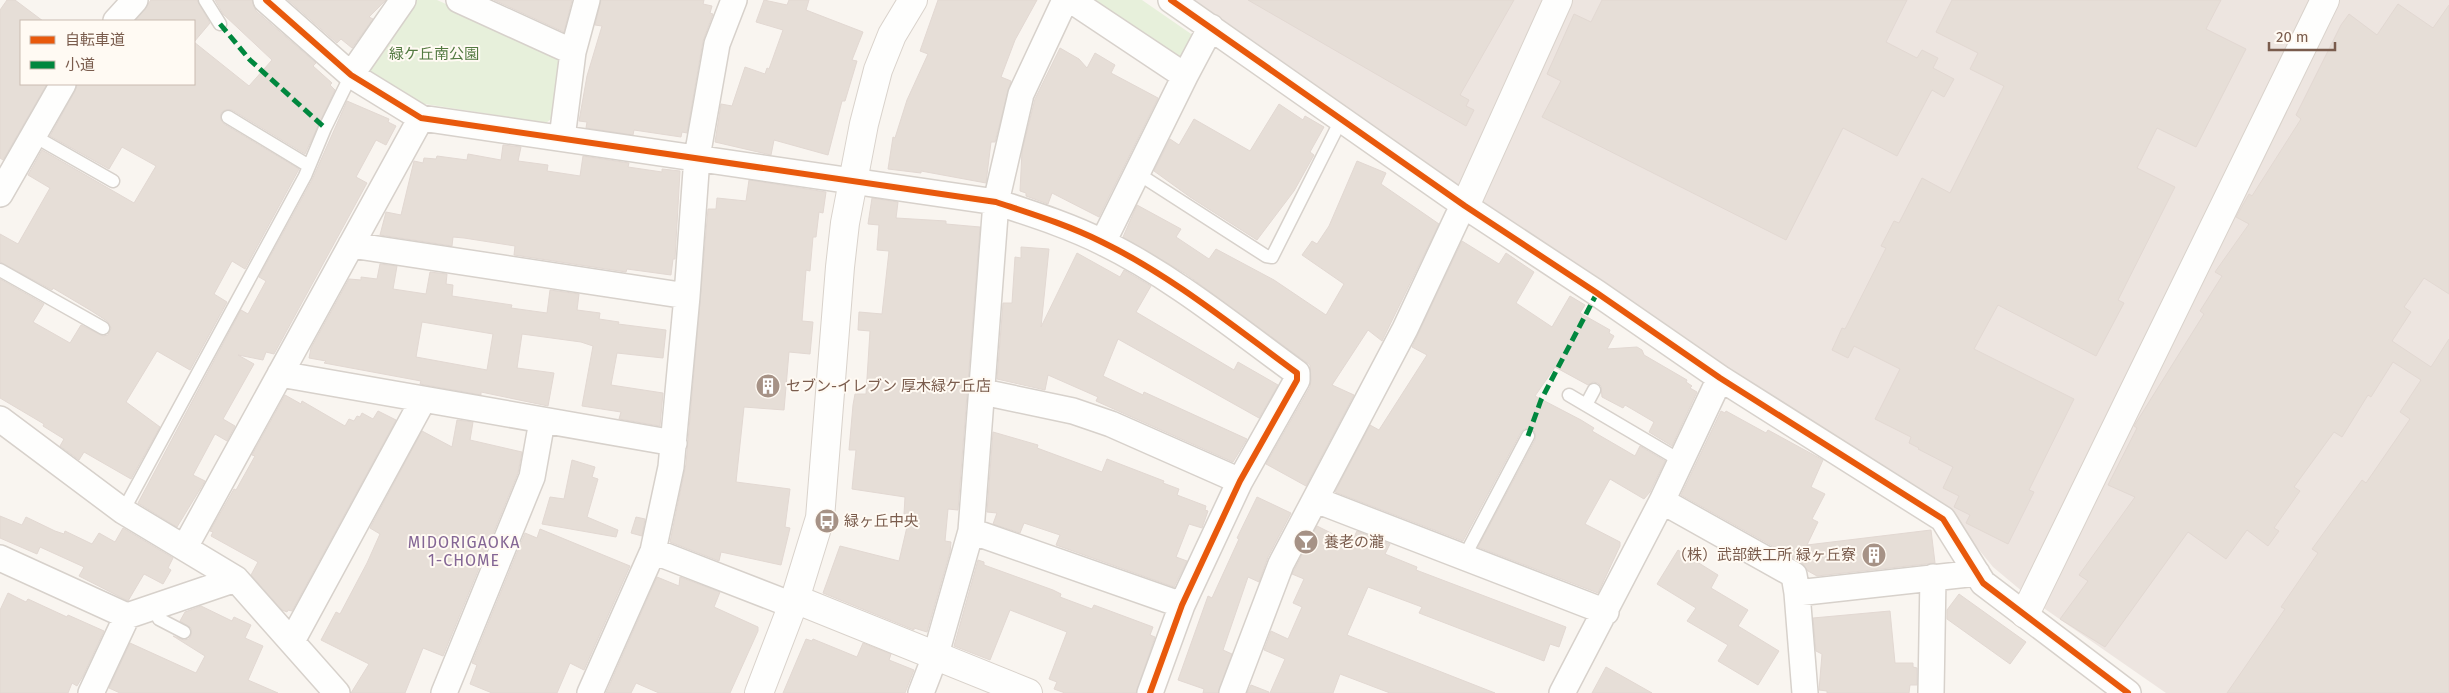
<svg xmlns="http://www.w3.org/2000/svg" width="2449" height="693" font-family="'Fira Sans','Noto Sans JP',sans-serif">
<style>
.industrial{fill:#ede5e0}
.green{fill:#e7f0db}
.building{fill:#e6ded7;stroke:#e2d8d2;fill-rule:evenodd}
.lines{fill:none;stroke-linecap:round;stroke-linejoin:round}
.lane-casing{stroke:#d7d1cb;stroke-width:15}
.street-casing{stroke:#d7d1cb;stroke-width:28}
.secondary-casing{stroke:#d9d2cb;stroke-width:30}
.lane{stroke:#fefefd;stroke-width:12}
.street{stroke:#fefefd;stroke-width:25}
.secondary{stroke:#fefefd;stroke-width:28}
.quiet{stroke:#00873e;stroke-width:5;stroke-dasharray:10 5;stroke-linecap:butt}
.cycleway-casing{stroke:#fffaf3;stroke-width:9}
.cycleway{stroke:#e8590c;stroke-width:6}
.labels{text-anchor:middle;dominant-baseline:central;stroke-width:4;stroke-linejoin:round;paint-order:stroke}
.park-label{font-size:15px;fill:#537a41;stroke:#fffaf3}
.poi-label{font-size:15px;fill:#7a5c4d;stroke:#fffaf3;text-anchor:start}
.neighbourhood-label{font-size:16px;letter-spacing:1px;fill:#846695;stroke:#fffaf3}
</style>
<rect width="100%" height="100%" fill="#f9f5f0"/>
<path class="industrial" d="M1182 0H2449V693H2166L2035 602 1993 567 1945 508 1782 410Z"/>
<path class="green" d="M407 0H437L555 53 562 65 556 115 546 123 412 102 365 75Z
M1086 0H1142L1197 38 1178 63Z"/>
<path class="building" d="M7 0H15L43 21H21V84H47L3 160 0 158V10Z
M151 0H197L210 23 194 42 249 86 272 60 223 14 215 0H252L256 11 316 63 313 66 332 83 330 85 335 90 305 154 232 110H225L221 113V120L224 124 299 169 245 269 232 261 214 294 227 302 190 370 157 351 126 402 160 427 131 479 84 452 79 460 75 457 60 446 64 439 43 426 44 424 0 398V279L44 304 33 322 70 343 81 325 103 336 108 335 111 328 107 321 90 310 53 288 52 290 0 262V234L18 244 50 188 28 175 42 150 134 203 156 166 122 147 109 169 50 136 75 91 77 84H194V21H135Z
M288 0H386L369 17 373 19 352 48 341 39 337 43Z
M494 0H572L564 32Z
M601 0H704L703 4 712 6 710 13 713 14 703 41 687 133 682 132 681 137 634 130 633 135 586 128 587 122 579 121 587 76 602 26 595 25Z
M764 0 787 5 789 0H809L806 10 863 32 852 60 857 61 845 101H842L828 155 774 140 771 155 715 142 721 104 732 106 745 67 765 74 767 68 769 69 783 30 756 22Z
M938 0H1037L1015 40 1001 77 1011 81 995 142H991L986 183 921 171V173L888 169 893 137 895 138 907 100 928 54 920 51Z
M1248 0H1514L1460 95 1469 100 1466 106 1474 110 1466 126Z
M1602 0H1907L1886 42 1917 58 1922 50 1938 58 1933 68 1954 79 1944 97 1932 90 1897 156 1843 128 1786 240 1542 117 1561 81 1547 74 1574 14 1591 22Z
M1952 0H2221L2206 29 2246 49 2196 147 2157 128 2137 168 2175 187 2118 300 2124 303 2096 356 1998 305 1974 349 2074 399 2029 490 2034 492 2008 544 1966 523 1970 515 1954 507 1959 496 1943 488 1953 467 1918 449 1919 448 1909 443 1911 437 1875 419 1900 369 1854 346 1848 358 1832 350 1842 328 1845 329 1886 248 1881 246 1894 221 1899 223 1922 178 1950 193 2004 86 1970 69 1978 53 1936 32Z
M2398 4 2433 28 2449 5V294L2424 278 2404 307 2411 312 2392 341 2431 367 2449 339V693H2227L2285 609 2281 607 2318 553 2312 549 2362 480 2366 483 2410 419 2400 412 2421 380 2393 362 2371 397 2368 395 2342 437 2334 432 2294 487 2300 491 2274 528 2279 531 2268 546 2247 530 2226 559 2188 532 2105 647 2060 619 2088 581 2079 575 2135 497 2108 485 2137 428 2134 426 2204 314 2200 311 2222 276 2215 272 2249 224 2236 217 2249 194 2252 196 2301 119 2296 115 2341 25 2349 14 2377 35Z
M1060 48 1079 59 1087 68 1095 53 1115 65 1111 73 1158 98 1099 217 1052 193 1048 204 1026 196V193L1020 191 1022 151 1035 99Z
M347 101 389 119 388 122 396 126 386 145 376 140 356 177 367 183 274 354 266 352 263 360 238 355 254 364 223 419 235 426 227 441 215 434 193 475 205 481 177 527 138 503 241 310 248 314 266 281 259 277 312 180Z
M1279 104 1303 120 1305 116 1324 127 1310 152 1314 155 1294 191 1257 240 1190 197 1154 171 1170 139 1179 145 1194 119 1250 151Z
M503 145 521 147 518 161 548 165 547 171 580 176 583 156 629 163 628 167 662 172V169L680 171 675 259H673L671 275 627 269 626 272 514 255 515 246 464 238 453 237 452 246 380 235 386 212 401 215 414 161 423 163 424 158 436 159 437 156 467 160 468 154 501 160Z
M1357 161 1386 173 1381 184 1439 224 1382 341 1368 330 1332 385 1354 395 1306 486 1266 464 1310 387 1311 380 1310 365 1186 274 1123 237 1137 205 1181 229 1176 237 1209 259 1216 249 1274 280 1326 315 1344 284 1302 255 1312 241 1317 244 1329 226Z
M749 180 826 192 823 213 819 212 816 237H813L810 271 806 270 802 321 813 322 810 354 789 352 784 410 744 407 736 482 790 489 785 527 790 528 781 565 721 552 719 561 670 542 686 464 708 209H716L717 198 746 201Z
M872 198 898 202 896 218 946 221V224L980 227 958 510 948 509 945 541 951 542 950 552 927 632 914 628V630L823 593 840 546 899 561 910 514H904L905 497 852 489 856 450H849L853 405 855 394H866L870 331 858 330 859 312 882 314 889 251 877 250 879 225 868 224Z
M1462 241 1499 264 1506 253 1534 272 1516 303 1552 327 1570 296 1585 305 1580 313 1610 330 1609 333 1614 336 1607 349 1637 347 1642 350 1644 355 1687 380 1686 382 1692 386 1690 388 1697 392 1672 446 1649 432 1654 422 1625 405 1623 408 1602 397 1601 386 1598 383 1593 382 1588 385 1555 367 1535 396 1581 420 1594 428 1592 431 1635 456 1640 446 1665 461 1650 492 1644 499 1610 479 1585 524 1620 542V546L1598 593 1478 547 1535 440V432L1531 429H1524L1521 432 1463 541 1335 492 1370 425 1379 430 1427 355 1412 347Z
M1021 247 1049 249 1041 327 1077 253 1120 277 1124 270 1151 286 1136 312 1234 370 1238 362 1278 385 1259 418 1118 339 1103 376 1143 395 1144 392 1247 439 1233 462 1125 414 1096 401 1098 397 1048 375 1045 390 997 379 1003 303H1012L1015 257 1021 258Z
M380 264 397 266 393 289 426 294 430 272 447 274 446 284 453 285 452 296 512 305 511 308 547 313 550 290 579 294 577 310 600 313 599 319 619 322 618 324 666 330 663 358 617 353 611 385 663 393 660 426 619 419 621 412 582 406 593 346 581 342 522 334 517 368 554 373 548 406 481 392V395L420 384 421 381 324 363 326 361 309 358 311 348 349 279 361 280V277L377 279ZM422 322 493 334 487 370 416 357Z
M285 395 301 404 302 401 345 426 349 419 354 421 357 416 360 417 362 413 373 419 378 411 396 420 292 611 288 610 287 612 282 610 251 575 258 562 211 536 213 532 210 531 234 489 236 490 255 456 252 455Z
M1721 411 1725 413 1726 411 1766 433 1768 430 1823 460 1811 487 1825 494 1812 519 1818 522 1807 545 1931 530 1935 563 1817 576 1808 571 1801 562 1681 495Z
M457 420 473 422 470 440 522 452 518 473 443 656 423 648 405 693H351L369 664 321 640 336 612 340 614 367 563 380 534 370 528 422 431 452 447Z
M993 432 1038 445 1037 448 1102 472 1107 459 1164 481 1163 483 1179 489 1177 495 1206 506 1205 510 1208 511 1202 528 1189 524 1176 557 1187 561 1174 587 1056 545 1060 535 1024 523 1020 533 993 524 997 513 987 512Z
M572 460 595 467 592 477 598 479 587 517 618 530 616 537 542 524 550 497 564 499Z
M1257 497 1291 513 1268 557 1259 582 1248 577 1223 650 1232 654 1218 693H1203L1204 689 1178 680 1208 596 1212 598 1239 539 1237 538Z
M0 516 22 525 26 517 55 531 64 534 65 531 92 544 99 533 115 542 123 528 173 558 168 568 171 570 163 584 144 574 128 601 79 576 84 567 40 547 37 554 0 538Z
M636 517 645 519 642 536 631 533Z
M1317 526 1351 543 1357 531 1390 544 1385 554 1417 567 1416 570 1566 627 1559 647 1550 644 1544 661 1419 613 1422 607 1368 587 1347 635 1495 693H1390L1340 674 1333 693H1270L1285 659 1264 650 1271 631 1288 639 1302 607 1293 603 1304 579 1292 574Z
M540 529 630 566 584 670 570 663 557 693H492L470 684 477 665 472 663 525 533 537 538Z
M1678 550 1718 575 1711 588 1748 610 1738 626 1779 651 1758 685 1718 661 1728 645 1687 621 1696 608 1657 584Z
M978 560 984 562V565L1053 590 1061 594 1060 597 1092 609 1094 605 1153 627 1150 635 1155 637 1136 693H1065L1054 689 1057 682 1049 679 1067 632 1010 610 990 660 954 646Z
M657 577 679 586 680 577 720 592 714 607 758 627V631L730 693H659L636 683 631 693H606Z
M8 593 26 602 28 599 67 617 68 615 104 631 83 676 77 686 72 683 68 693H0V610Z
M1959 594 2026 642 2010 664 1947 619V610Z
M201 606 232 621 234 617 251 625 245 638 263 646 248 680 278 693H120L109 688 130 643 196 673 205 656 173 636 184 640 189 639 191 635V628L180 621 185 612Z
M1890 611 1895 663H1913V667L1917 668V685H1910L1909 693H1827V691L1819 690 1822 654 1816 651 1813 618Z
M806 639 812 641 813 639 857 657 863 643 891 654 889 660 914 670 905 693H783Z
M1606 667 1652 693H1592Z
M1251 685 1269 692V693H1247Z"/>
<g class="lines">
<defs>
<path id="lane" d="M205 0 220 24
M228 117 309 166
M34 136 113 181
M1137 173 1266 256 1272 257 1342 118
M0 270 103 328
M1569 395 1681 461
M1586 405 1594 390
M123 511 305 176 325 128 351 75
M1465 559 1470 546 1528 436
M154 608 159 619 184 632"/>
<path id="street" d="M266 0 351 75 421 118 996 202C1032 214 1068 225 1102 242 1172 276 1234 327 1297 373V380L1240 481 1182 605 1150 693
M459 0 573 52
M1071 0 1185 76 1103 242
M1171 0 1465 206 1597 293 1720 378 1943 519 1983 583 2128 693
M116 21 135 0
M351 75 403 0
M1185 76 1211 27
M562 138 573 52 587 0
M0 194 63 84
M351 245 687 296
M280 374 674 443
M983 392 1073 411 1111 424 1240 481
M0 419 123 511 236 579 337 693
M1316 500 1606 612
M1662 501 1794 575 1797 593 1805 693
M971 531 1182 605
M185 547 421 118
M653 551 792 605
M0 558 127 616 236 579
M1797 593 1977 573
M292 641 423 400
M91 693 127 616
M444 693 532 477 542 421
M590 693 653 551 671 467 687 296 697 157 717 44 734 0
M921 693 936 654 971 531 996 202 1021 94 1065 0
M1232 693 1281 564 1405 329 1458 216 1465 206
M1562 693 1662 501 1720 378
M1931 693 1933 577"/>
<path id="secondary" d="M1465 206 1558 0
M795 599 1028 693
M2025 614 2325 0
M759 693 795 599 820 518 840 267 845 223 864 124 878 70 892 35 913 0"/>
</defs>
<use href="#lane" class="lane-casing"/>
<use href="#street" class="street-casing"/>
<use href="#secondary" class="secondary-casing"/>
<use href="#lane" class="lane"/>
<use href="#street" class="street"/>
<use href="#secondary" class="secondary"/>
<path class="quiet" d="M220 24 250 60 325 128
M1528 436 1541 400 1597 293"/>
<defs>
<path id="cycleway" d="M266 0 351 75 421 118 996 202C1032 214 1068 225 1102 242 1172 276 1234 327 1297 373V380L1240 481 1182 605 1150 693
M1171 0 1465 206 1597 293 1720 378 1943 519 1983 583 2128 693"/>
</defs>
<use href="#cycleway" class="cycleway-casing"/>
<use href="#cycleway" class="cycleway"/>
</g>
<defs>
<symbol id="building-disc" viewBox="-11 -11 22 22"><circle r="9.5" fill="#a69286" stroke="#fffaf3"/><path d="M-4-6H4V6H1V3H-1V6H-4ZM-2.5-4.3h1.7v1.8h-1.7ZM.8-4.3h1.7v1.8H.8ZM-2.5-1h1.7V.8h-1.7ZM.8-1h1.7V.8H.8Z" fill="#fff"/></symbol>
<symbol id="bus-disc" viewBox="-11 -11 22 22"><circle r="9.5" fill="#a69286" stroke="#fffaf3"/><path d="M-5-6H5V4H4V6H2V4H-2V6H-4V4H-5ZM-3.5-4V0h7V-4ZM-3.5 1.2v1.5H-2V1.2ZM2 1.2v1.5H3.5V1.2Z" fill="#fff"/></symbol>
<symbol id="bar-disc" viewBox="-11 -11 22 22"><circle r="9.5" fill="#a69286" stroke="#fffaf3"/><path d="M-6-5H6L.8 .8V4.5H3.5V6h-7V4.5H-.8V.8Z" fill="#fff"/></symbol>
</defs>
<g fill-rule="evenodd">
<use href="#building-disc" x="754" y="372" width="28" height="28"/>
<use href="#bus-disc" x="813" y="507" width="28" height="28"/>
<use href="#bar-disc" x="1292" y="528" width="28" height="28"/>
<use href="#building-disc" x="1860" y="541" width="28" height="28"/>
</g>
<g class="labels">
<g class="park-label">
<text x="434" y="54">緑ケ丘南公園</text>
</g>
<g class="poi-label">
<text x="786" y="386">セブン-イレブン 厚木緑ケ丘店</text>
<text x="844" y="521">緑ヶ丘中央</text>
<text x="1324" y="542">養老の瀧</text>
<text x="1856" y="555" text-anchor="end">（株）武部鉄工所 緑ヶ丘寮</text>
</g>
<g class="neighbourhood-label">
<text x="464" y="542">MIDORIGAOKA<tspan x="464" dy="18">1-CHOME</tspan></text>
</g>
</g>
<rect x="20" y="20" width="175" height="65" fill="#fffaf3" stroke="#cabbb1"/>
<rect x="30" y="36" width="25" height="8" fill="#e8590c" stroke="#cabbb1"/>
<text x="65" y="45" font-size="15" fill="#7a5c4d">自転車道</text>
<rect x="30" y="61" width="25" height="8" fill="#00873e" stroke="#cabbb1"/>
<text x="65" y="70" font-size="15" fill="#7a5c4d">小道</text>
<path d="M2269 42v8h66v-8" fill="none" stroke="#7a5c4d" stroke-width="2.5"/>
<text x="2276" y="42" font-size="15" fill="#7a5c4d" stroke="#fffaf3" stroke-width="4" paint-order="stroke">20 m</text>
</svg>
